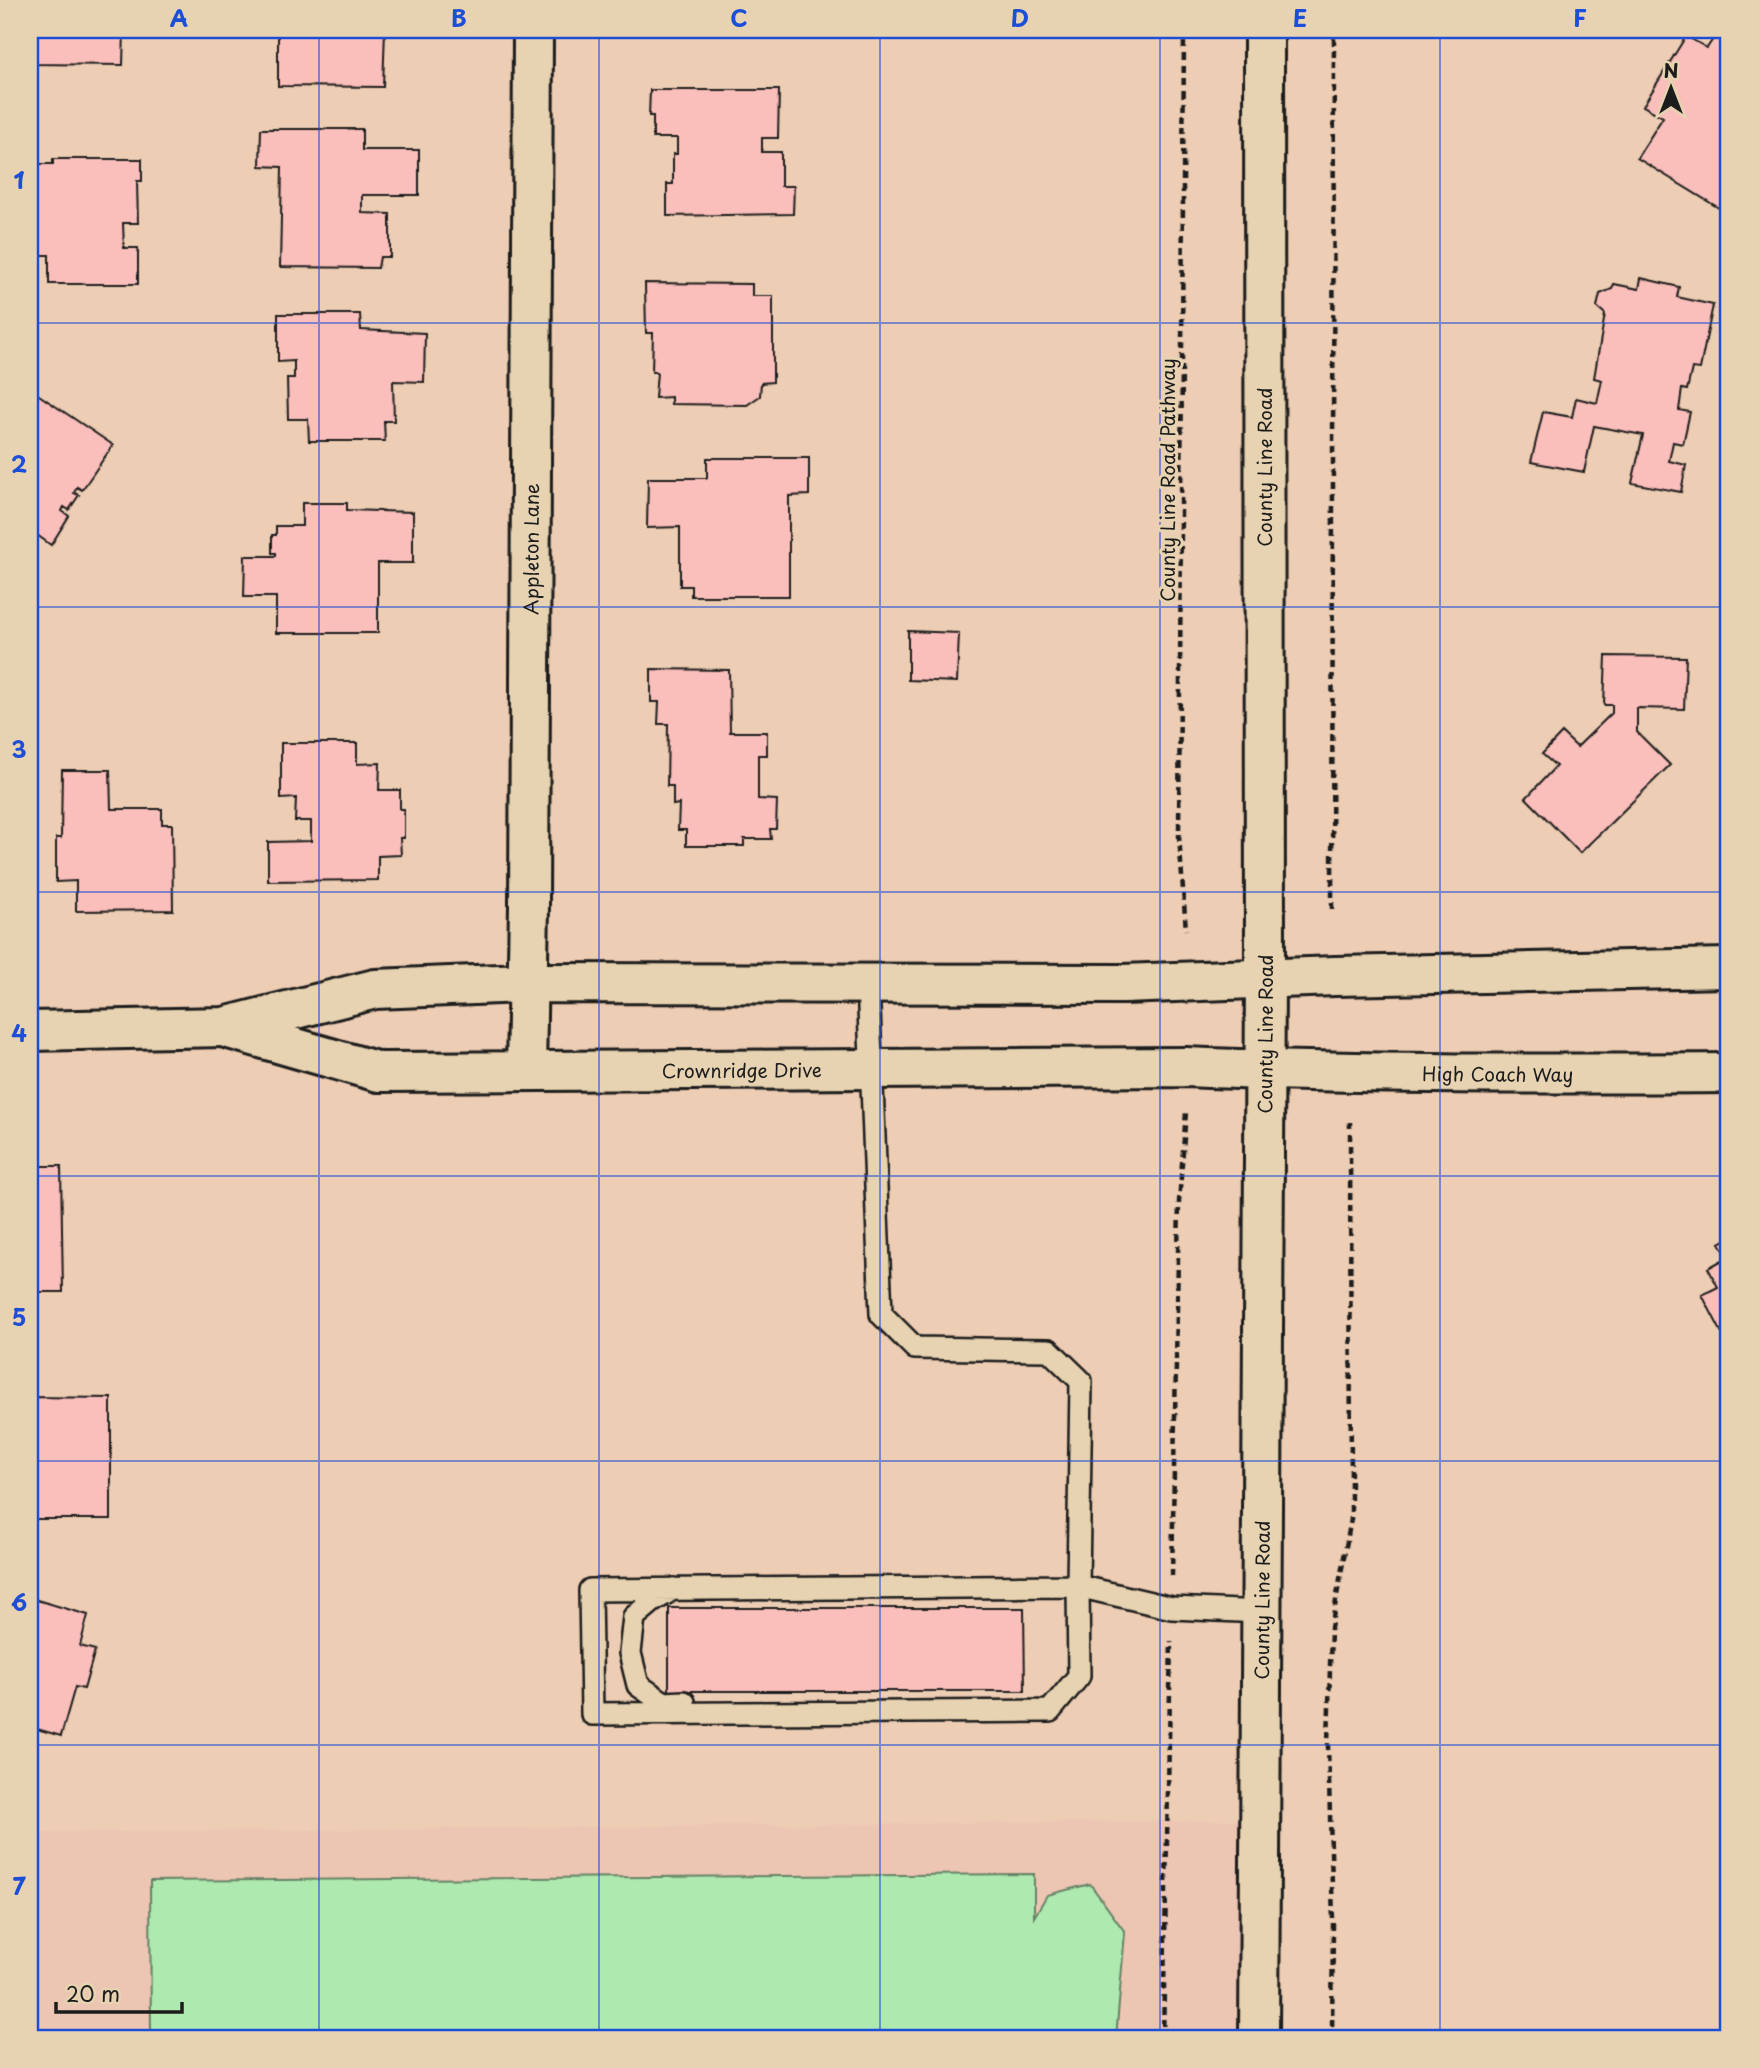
<svg xmlns="http://www.w3.org/2000/svg" width="1759" height="2068" font-family="'Playpen Sans',sans-serif">
<style>
.built{fill:#edc5b3}
.green{fill:#aee9af;stroke:#658266;stroke-width:2}
.building{fill:#fabebb;stroke:#1c1c1c;stroke-width:2}
.lines{fill:none;stroke-linecap:round;stroke-linejoin:round}
.lane-casing{stroke:#1c1c1c;stroke-width:26}
.street-casing{stroke:#1c1c1c;stroke-width:44}
.secondary-casing{stroke:#1c1c1c;stroke-width:44}
.path{stroke:#1c1c1c;stroke-width:4.5;stroke-dasharray:7 5;stroke-linecap:butt}
.lane{stroke:#e7d3b1;stroke-width:21}
.street{stroke:#e7d3b1;stroke-width:38}
.secondary{stroke:#e7d3b1;stroke-width:38}
.grid{fill:none;stroke:#1d4ed8;stroke-width:2;stroke-opacity:0.55}
.labels{text-anchor:middle;dominant-baseline:central;stroke-width:6;stroke-linejoin:round;paint-order:stroke}
.street-label{font-size:19px;fill:#1c1c1c;stroke:#e7d3b1}
.neatline{fill:none;stroke:#1d4ed8;stroke-width:2.5}
.grid-label{font-size:23px;text-anchor:middle;font-weight:bold;fill:#1d4ed8}
</style>
<rect width="100%" height="100%" fill="#edcdb4"/>
<filter id="ink" filterUnits="userSpaceOnUse"><feTurbulence type="fractalNoise" baseFrequency=".0143" numOctaves="2"/><feDisplacementMap in="SourceGraphic" scale="14" xChannelSelector="R" yChannelSelector="G"/><feConvolveMatrix kernelMatrix="1 2 1 2 8 2 1 2 1" color-interpolation-filters="sRGB"/></filter>
<g filter="url(#ink)">
<path class="built" d="M1260 1820 1259 2038H30V1833Z"/>
<path class="green" d="M1034 1874V1917L1047 1895 1090 1884 1125 1932 1116 2038H151L150 1881Z"/>
<path class="building" d="M30 30H124L123 65 30 64Z
M278 30H385L383 87 278 86Z
M1719 30H1729V191L1719 208 1637 158 1663 117 1643 106 1686 36 1707 48Z
M650 90H779L778 138H762V152H781V186H794L793 214 667 216V184H673V154H677V138H653V116H649Z
M261 129H362V150H419V195H362V213L390 214V257H380L378 268 280 267 282 167 260 166Z
M53 159H142V181H137L138 223H123L124 248H138V284H49V255H30V164H53Z
M1641 278 1679 287 1677 297 1713 305 1700 369 1692 368 1687 390 1682 389 1679 410 1690 412 1683 444 1673 442 1669 461 1686 465 1681 492 1632 483 1643 435 1594 426 1584 472 1531 462 1543 412 1572 417 1576 398 1597 403 1602 380 1594 378 1605 314 1597 307 1600 294 1612 289 1614 284 1639 289Z
M645 283 752 284V296H773V382L761 383 760 396 747 405 671 404V397L655 398 657 372H652L653 333H646Z
M278 314H360L361 330 425 333 424 382 393 381 394 421H384L385 441H309L308 419H288L287 378H294V361L278 362Z
M30 389 113 445 82 490 77 487 74 493 79 495 69 510 64 507 62 511 69 516 51 545 30 530Z
M707 458H809V495L789 496V596H691V586H680V527L647 528 648 478H707Z
M302 503H347V510L413 512V563H378V633H276V597H244L245 556H276V553H272V535H276V526H302Z
M908 631 959 633 957 682 908 680Z
M1606 656 1686 657 1684 709 1637 708V732L1670 765 1580 853 1526 798 1556 766 1542 754 1562 733 1577 747 1612 713V705H1604Z
M651 669 729 670 730 732H767V755H758V799L777 800 776 829H770L771 839H744V846H686V830H678L679 804 673 805V786H667L668 724H658L659 702H651Z
M281 743H357V764L380 763 379 790H400V809H404V838H400L401 855 378 856V880L268 881V842L311 841V821H295L296 798 281 799Z
M62 770H110L111 809H162V824H172L173 910 76 911V881L56 882V838H61Z
M30 1166H61L63 1292H30Z
M1729 1238V1337L1725 1339 1702 1295 1718 1287 1708 1268 1728 1257 1720 1243Z
M30 1397 111 1398V1519H30Z
M30 1598 88 1615 80 1646 95 1650 84 1689 75 1687 61 1736 30 1727Z
M669 1608H1024L1025 1691H669Z"/>
<g class="lines">
<defs>
<path id="lane" d="M868 983 881 1314 915 1348 1049 1350 1081 1381 1078 1586 1079 1676 1050 1711 592 1714 590 1590 1078 1586 1172 1608 1262 1612
M673 1589 653 1601 634 1617 630 1653 638 1685 664 1703 684 1702"/>
<g id="street">
<path id="s1" d="M226 1028 379 1072 1186 1067C1367 1075 1548 1074 1729 1073"/>
<path d="M30 1031 224 1027 375 989 526 983 1123 984 1335 976 1729 968"/>
<path id="s2" d="M526 1071 529 905 533 30"/>
</g>
<g id="secondary">
<path id="s3" d="M1259 2038 1265 978 1264 30"/>
</g>
</defs>
<use href="#lane" class="lane-casing"/>
<use href="#street" class="street-casing"/>
<use href="#secondary" class="secondary-casing"/>
<path class="path" d="M1184 30 1179 836 1186 930
M1332 909 1334 30
M1172 1576 1179 1202 1186 1112
M1163 2038 1171 1641
M1332 2038 1333 1921 1328 1745 1331 1628 1351 1519 1350 1122"/>
<use href="#lane" class="lane"/>
<use href="#street" class="street"/>
<use href="#secondary" class="secondary"/>
</g>
</g>
<path class="grid" d="M319 30V2038M599 30V2038M880 30V2038M1160 30V2038M1440 30V2038M30 323H1729M30 607H1729M30 892H1729M30 1176H1729M30 1461H1729M30 1745H1729"/>
<g class="labels">
<g class="street-label">
<text transform="translate(1264 467) rotate(-90)">County Line Road</text>
<text transform="translate(1167 480) rotate(-90)">County Line Road Pathway</text>
<text stroke="none"><textPath href="#s2" startOffset="522">Appleton Lane</textPath></text>
<text stroke="none"><textPath href="#s3" startOffset="1004">County Line Road</textPath></text>
<text stroke="none"><textPath href="#s1" startOffset="522">Crownridge Drive</textPath></text>
<text stroke="none"><textPath href="#s1" startOffset="1278">High Coach Way</textPath></text>
<text stroke="none"><textPath href="#s3" startOffset="438">County Line Road</textPath></text>
</g>
</g>
<rect width="1759" height="2068" fill="none" stroke="#e7d3b1" stroke-width="77"/>
<g transform="translate(1671 88)" stroke="#e7d3b1" stroke-width="5" paint-order="stroke">
<path d="M0-5L12 26L0 18L-12 26Z" fill="#1c1c1c"/>
<text y="-10" font-size="19" font-weight="bold" text-anchor="middle" fill="#1c1c1c">N</text>
</g>
<path d="M56 2002v10h126v-10" fill="none" stroke="#1c1c1c" stroke-width="3.5"/>
<text x="66" y="2002" font-size="21" fill="#1c1c1c" stroke="#e7d3b1" stroke-width="5" paint-order="stroke">20 m</text>
<rect x="38" y="38" width="1682" height="1992" class="neatline"/>
<g class="grid-label">
<text x="179" y="27">A</text>
<text x="459" y="27">B</text>
<text x="739" y="27">C</text>
<text x="1020" y="27">D</text>
<text x="1300" y="27">E</text>
<text x="1580" y="27">F</text>
<text x="19" y="189">1</text>
<text x="19" y="473">2</text>
<text x="19" y="758">3</text>
<text x="19" y="1042">4</text>
<text x="19" y="1326">5</text>
<text x="19" y="1611">6</text>
<text x="19" y="1895">7</text>
</g>
</svg>
